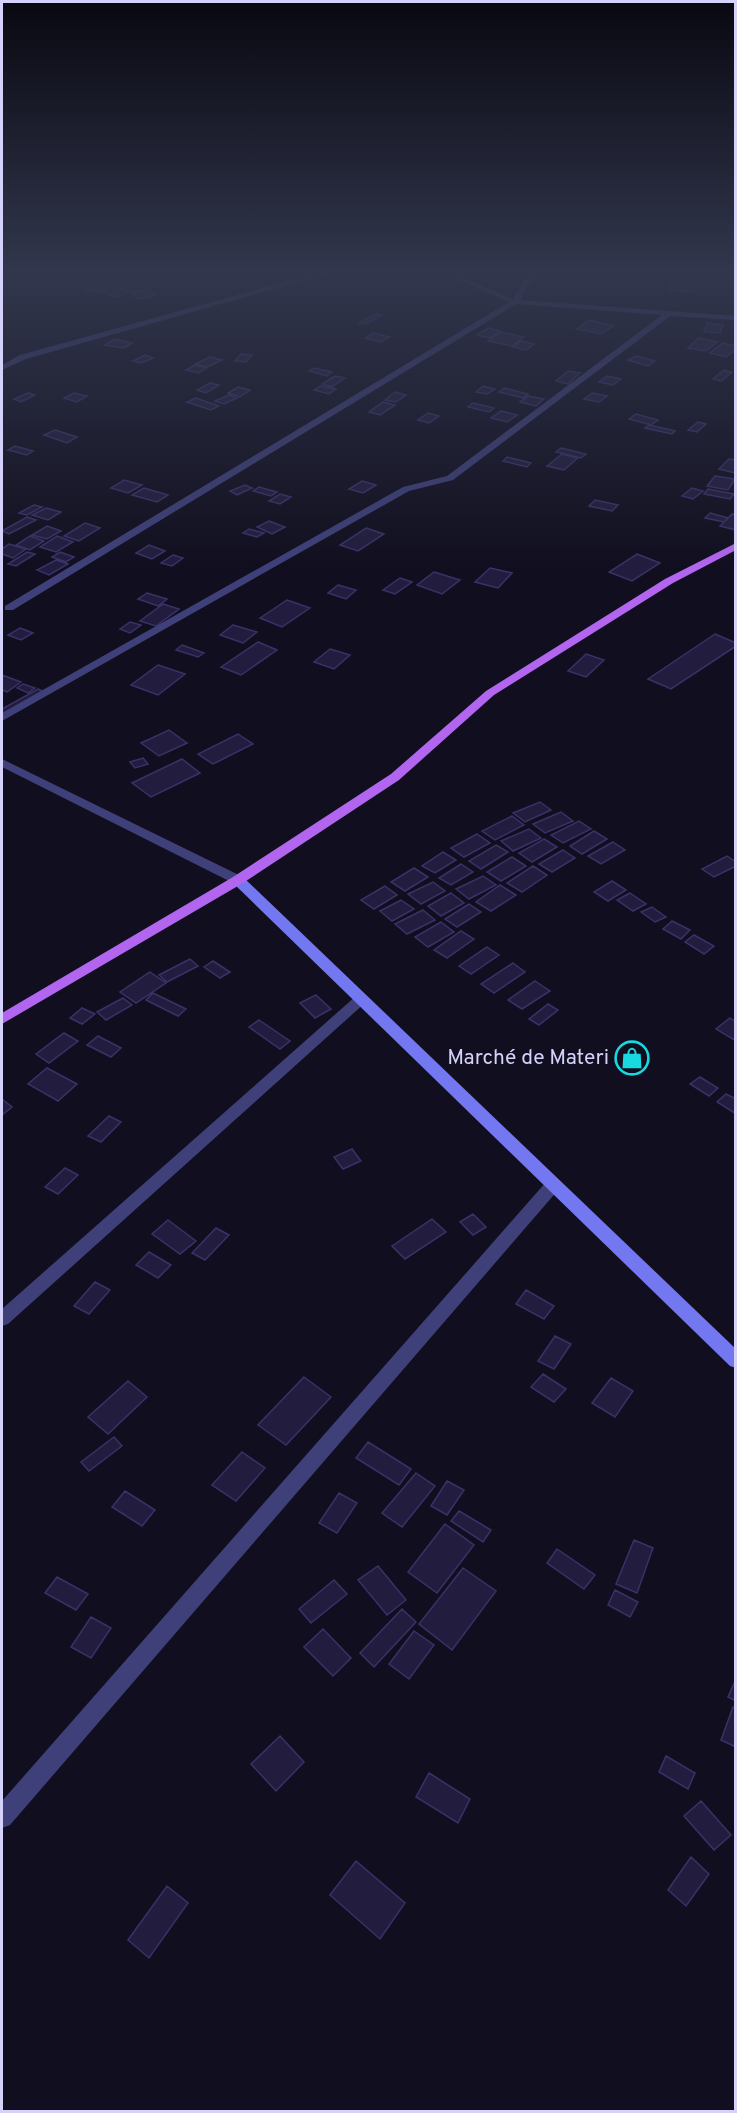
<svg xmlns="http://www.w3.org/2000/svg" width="737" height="2113" font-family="Overpass,sans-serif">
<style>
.building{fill:#221d3e;stroke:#393268;stroke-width:1.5}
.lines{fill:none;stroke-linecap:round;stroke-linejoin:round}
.minor{fill:#3f4079;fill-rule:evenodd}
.secondary{fill:#7378f0;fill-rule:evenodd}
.primary{fill:#b265ee;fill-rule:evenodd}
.labels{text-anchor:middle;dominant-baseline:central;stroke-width:6;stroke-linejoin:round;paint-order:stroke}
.poi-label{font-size:21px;fill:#d4d2fa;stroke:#110f1f;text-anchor:end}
</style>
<rect width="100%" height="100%" fill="#110f1f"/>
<path class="building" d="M226 270 235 274 210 280 203 276Z
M675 270H697L693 292 670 290Z
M120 272 127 276 108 281 101 277Z
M101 283 130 291 115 297 104 292H96L99 291 86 290Z
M148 289 156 295 139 299 132 293Z
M376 314 382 315 366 324 359 323Z
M589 320 613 326 601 334 577 329Z
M707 323 723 325 720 333 704 332Z
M488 328 500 331 490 338 477 335Z
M501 332 524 337 512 346 488 341Z
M373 333 389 337 381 342 365 338Z
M699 338 717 342 706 351 688 348Z
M114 339 132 343 124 348 105 345Z
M521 341 534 344 526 350 513 347Z
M723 343 736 346V349L726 357 710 353Z
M241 354 252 355 246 362 235 361Z
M145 355 153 358 141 363 133 361Z
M636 356 655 361 648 366 628 360Z
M210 357 222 360 207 367 195 364Z
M195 365 207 368 198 373 186 370Z
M314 368 332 372 327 376 309 371Z
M724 370 732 372 721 381 713 379Z
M568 371 580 373 568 384 556 381Z
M335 376 345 378 332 387 322 384Z
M607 376 621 379 613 385 599 382Z
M210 383 219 385 206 393 197 390Z
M320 386 336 389 329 394 314 390Z
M483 386 495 389 487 394 476 392Z
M238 387 250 390 240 397 228 393Z
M504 388 528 394 523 398 499 392Z
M395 392 406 395 396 402 385 400Z
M28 393 35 395 21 402 14 399Z
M74 393 87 396 77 402 64 398Z
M592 393 607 396 599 402 584 399Z
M229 395 237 398 224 404 215 401Z
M528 396 544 399 536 406 520 402Z
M195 398 219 406 211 410 187 402Z
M383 402 395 405 380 415 369 412Z
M473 403 494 408 489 412 468 407Z
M501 411 517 415 507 422 491 418Z
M428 413 439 416 429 423 418 420Z
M636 414 658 420 651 425 629 419Z
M698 422 706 424 697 432 688 430Z
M649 425 675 431 672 434 645 428Z
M55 430 77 437 67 443 44 435Z
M15 446 33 451 27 455 8 450Z
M561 448 586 454 581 458 556 452Z
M562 454 578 458 564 470 547 466Z
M507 457 531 463 527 467 503 461Z
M729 459 736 460V473L719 469Z
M715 476 735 479 728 490 707 486Z
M124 480 142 485 128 493 111 488Z
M362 481 376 485 363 493 349 489Z
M245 485 252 488 237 495 230 491Z
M259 487 277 492 271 496 253 491Z
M144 488 168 495 157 502 132 495Z
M692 488 703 491 693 499 682 496Z
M708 489 734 494 730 499 704 494Z
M280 494 291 497 280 504 269 501Z
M595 500 618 505 612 511 589 506Z
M34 505 42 507 27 515 19 513Z
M46 508 61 512 48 520 32 515Z
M710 513 728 518 724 522 705 518Z
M732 514 736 515V530L720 526Z
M27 517 36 520 9 534 2 531Z
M269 521 285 527 272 534 257 527Z
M85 523 100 528 79 541 64 536Z
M47 526 61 531 47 539 32 535Z
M366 528 384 534 358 551 340 545Z
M249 529 264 533 257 537 243 533Z
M30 536 44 541 30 550 16 545Z
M57 536 73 542 56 552 40 547Z
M9 544 26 549 13 558 2 554V549Z
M149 545 165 551 152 559 136 553Z
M27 552 35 554 16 566 8 564Z
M60 552 74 557 66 562 52 557Z
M637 554 660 563 632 581 609 572Z
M173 555 183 558 172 566 161 563Z
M56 560 68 564 49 575 37 570Z
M490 568 512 573 498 588 475 582Z
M434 572 460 580 442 594 417 585Z
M400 578 412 582 395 594 383 590Z
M338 585 356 590 346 599 328 593Z
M147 593 167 599 158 606 138 599Z
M287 600 310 608 282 627 260 618Z
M163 604 179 609 156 626 140 621Z
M130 622 141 625 130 633 120 629Z
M233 625 257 632 243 643 220 635Z
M20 628 33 633 21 640 8 635Z
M715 634 736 643V646L671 689 648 679Z
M258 642 277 650 241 675 221 667Z
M182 645 204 653 198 657 176 650Z
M330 649 350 655 334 669 314 662Z
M586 654 604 660 586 677 568 671Z
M158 665 185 674 158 695 131 685Z
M2 675 21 682 7 692 2 690Z
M23 684 35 688 28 693 17 688Z
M38 689 45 692 2 716V709Z
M169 730 187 743 159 756 141 743Z
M238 734 253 744 213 764 198 754Z
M143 758 148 764 135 768 130 762Z
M182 759 200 773 151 797 132 783Z
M540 802 551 810 525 822 513 813Z
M561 812 573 821 545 833 533 824Z
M512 816 524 825 495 840 482 831Z
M579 821 591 829 563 843 551 835Z
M529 829 541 838 513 851 501 841Z
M594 831 607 839 582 854 570 846Z
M477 834 490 843 464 857 451 848Z
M544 839 557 847 532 862 519 853Z
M613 842 625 850 601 864 588 856Z
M496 845 508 852 481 869 469 861Z
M563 850 575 858 552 872 539 864Z
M443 852 456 860 435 873 422 866Z
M727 856 736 862V866L714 877 702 869Z
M512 857 526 866 501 881 487 872Z
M461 864 473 872 451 885 439 878Z
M533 866 547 875 522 892 507 883Z
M414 868 428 877 405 891 391 882Z
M483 876 496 885 469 899 456 889Z
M612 881 626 890 608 901 594 892Z
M433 882 445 891 421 904 408 894Z
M500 885 516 895 491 911 476 902Z
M385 886 397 895 374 909 361 900Z
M451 893 464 903 441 916 428 906Z
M630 893 646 904 633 911 617 900Z
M401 900 414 909 392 921 380 911Z
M469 904 481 912 457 927 445 919Z
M652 907 666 917 655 922 641 912Z
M423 910 435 920 407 934 395 924Z
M672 921 690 930 681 939 663 929Z
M441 922 454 932 428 947 415 937Z
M461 931 474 939 447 958 434 950Z
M694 935 714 946 704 954 685 942Z
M487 947 499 955 471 974 459 966Z
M190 959 198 966 167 982 159 975Z
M213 961 230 972 220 978 204 967Z
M513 963 525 972 494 993 481 984Z
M150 972 166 983 136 1003 120 992Z
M535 981 550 991 522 1009 508 1000Z
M153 993 186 1009 178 1016 146 1000Z
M316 995 331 1009 315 1018 300 1003Z
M123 998 132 1005 106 1020 97 1012Z
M548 1004 558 1010 539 1025 529 1019Z
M82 1008 95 1014 82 1024 70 1018Z
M730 1018 736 1022V1041L716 1029Z
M259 1020 290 1041 280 1049 249 1027Z
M64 1033 78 1041 49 1063 36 1054Z
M98 1036 121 1048 111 1057 87 1045Z
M47 1068 77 1084 58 1101 28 1084Z
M700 1077 718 1088 709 1096 690 1084Z
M726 1094 736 1099V1114L717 1102Z
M2 1099 12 1107 2 1115Z
M109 1116 121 1122 101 1142 88 1136Z
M352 1149 361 1161 343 1169 334 1157Z
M65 1168 78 1175 58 1194 45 1187Z
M473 1214 486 1227 473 1235 460 1222Z
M432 1219 446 1232 405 1259 392 1246Z
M168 1220 196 1241 180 1254 152 1234Z
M216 1228 229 1235 205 1260 192 1253Z
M149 1252 171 1265 158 1278 136 1265Z
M95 1282 110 1290 89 1314 74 1306Z
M526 1290 554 1306 544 1319 516 1304Z
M555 1336 571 1344 554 1369 538 1361Z
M543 1374 566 1389 554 1402 531 1387Z
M304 1377 331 1397 286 1445 258 1425Z
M611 1378 633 1391 615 1417 592 1403Z
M128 1381 147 1397 108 1434 88 1417Z
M114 1437 122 1446 89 1471 81 1462Z
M368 1442 411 1469 399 1485 356 1458Z
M242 1452 265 1468 236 1501 212 1485Z
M416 1473 435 1486 402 1527 382 1513Z
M447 1481 464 1490 447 1515 431 1506Z
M125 1491 155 1510 142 1526 112 1507Z
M339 1493 357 1503 337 1533 319 1523Z
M459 1511 491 1530 483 1542 451 1521Z
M445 1524 474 1545 437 1593 408 1572Z
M634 1540 653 1548 637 1593 616 1584Z
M557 1549 595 1575 584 1589 547 1563Z
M378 1566 406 1600 387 1615 358 1580Z
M463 1568 496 1591 452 1650 419 1624Z
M57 1577 88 1594 76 1610 45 1593Z
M334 1580 347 1594 311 1623 299 1609Z
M615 1590 638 1602 630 1617 608 1605Z
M402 1609 416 1622 374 1667 360 1653Z
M91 1617 111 1628 91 1658 71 1647Z
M323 1629 351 1658 333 1676 304 1647Z
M414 1631 434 1645 409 1679 389 1664Z
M736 1679V1701L728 1697Z
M733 1707 736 1708V1747L721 1740Z
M280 1736 304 1762 276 1791 251 1764Z
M666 1756 695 1773 688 1789 659 1772Z
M429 1773 470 1799 458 1823 416 1797Z
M701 1801 731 1835 714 1850 684 1816Z
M691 1857 709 1874 686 1906 668 1890Z
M356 1861 405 1903 380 1939 330 1895Z
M167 1886 188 1903 149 1958 128 1940Z"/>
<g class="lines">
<path class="minor" d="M328 270H341L26 359 2 370V365L20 355Z
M436 270H446L513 299 530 270H537L520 300 736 316V320L670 316 453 480 409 491 2 721V713L403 487 447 476 662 315 516 304 13 610H5V606L509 302Z
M2 759 243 877 245 880 243 883H233L2 767Z
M361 994 368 999 366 1002 8 1324 2 1326V1309L356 996Z
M553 1179 559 1181 561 1185 559 1189 10 1825 2 1828V1801L547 1181Z"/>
<path class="secondary" d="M238 876 243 877 736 1349V1368L730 1366 233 883 231 880 233 877Z"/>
<path class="primary" d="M736 543V550L673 583 494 695 399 780 243 883 2 1024V1013L233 877 391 774 486 691 665 579Z"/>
</g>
<linearGradient id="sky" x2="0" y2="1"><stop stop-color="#090811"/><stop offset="0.48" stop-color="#32374d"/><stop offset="1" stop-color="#32374d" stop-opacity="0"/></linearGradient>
<rect width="737" height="566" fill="url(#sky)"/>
<defs>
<symbol id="shop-ring" viewBox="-11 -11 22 22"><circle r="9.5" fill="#110f1f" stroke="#18d9e0" stroke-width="1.5"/><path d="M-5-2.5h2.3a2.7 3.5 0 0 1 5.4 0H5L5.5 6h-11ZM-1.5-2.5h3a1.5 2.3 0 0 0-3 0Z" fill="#18d9e0"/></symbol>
</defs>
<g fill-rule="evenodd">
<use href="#shop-ring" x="613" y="1039" width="38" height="38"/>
</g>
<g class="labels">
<g class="poi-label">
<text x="609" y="1058">Marché de Materi</text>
</g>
</g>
<rect width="737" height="2113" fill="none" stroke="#d4d2fa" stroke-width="6"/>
</svg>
